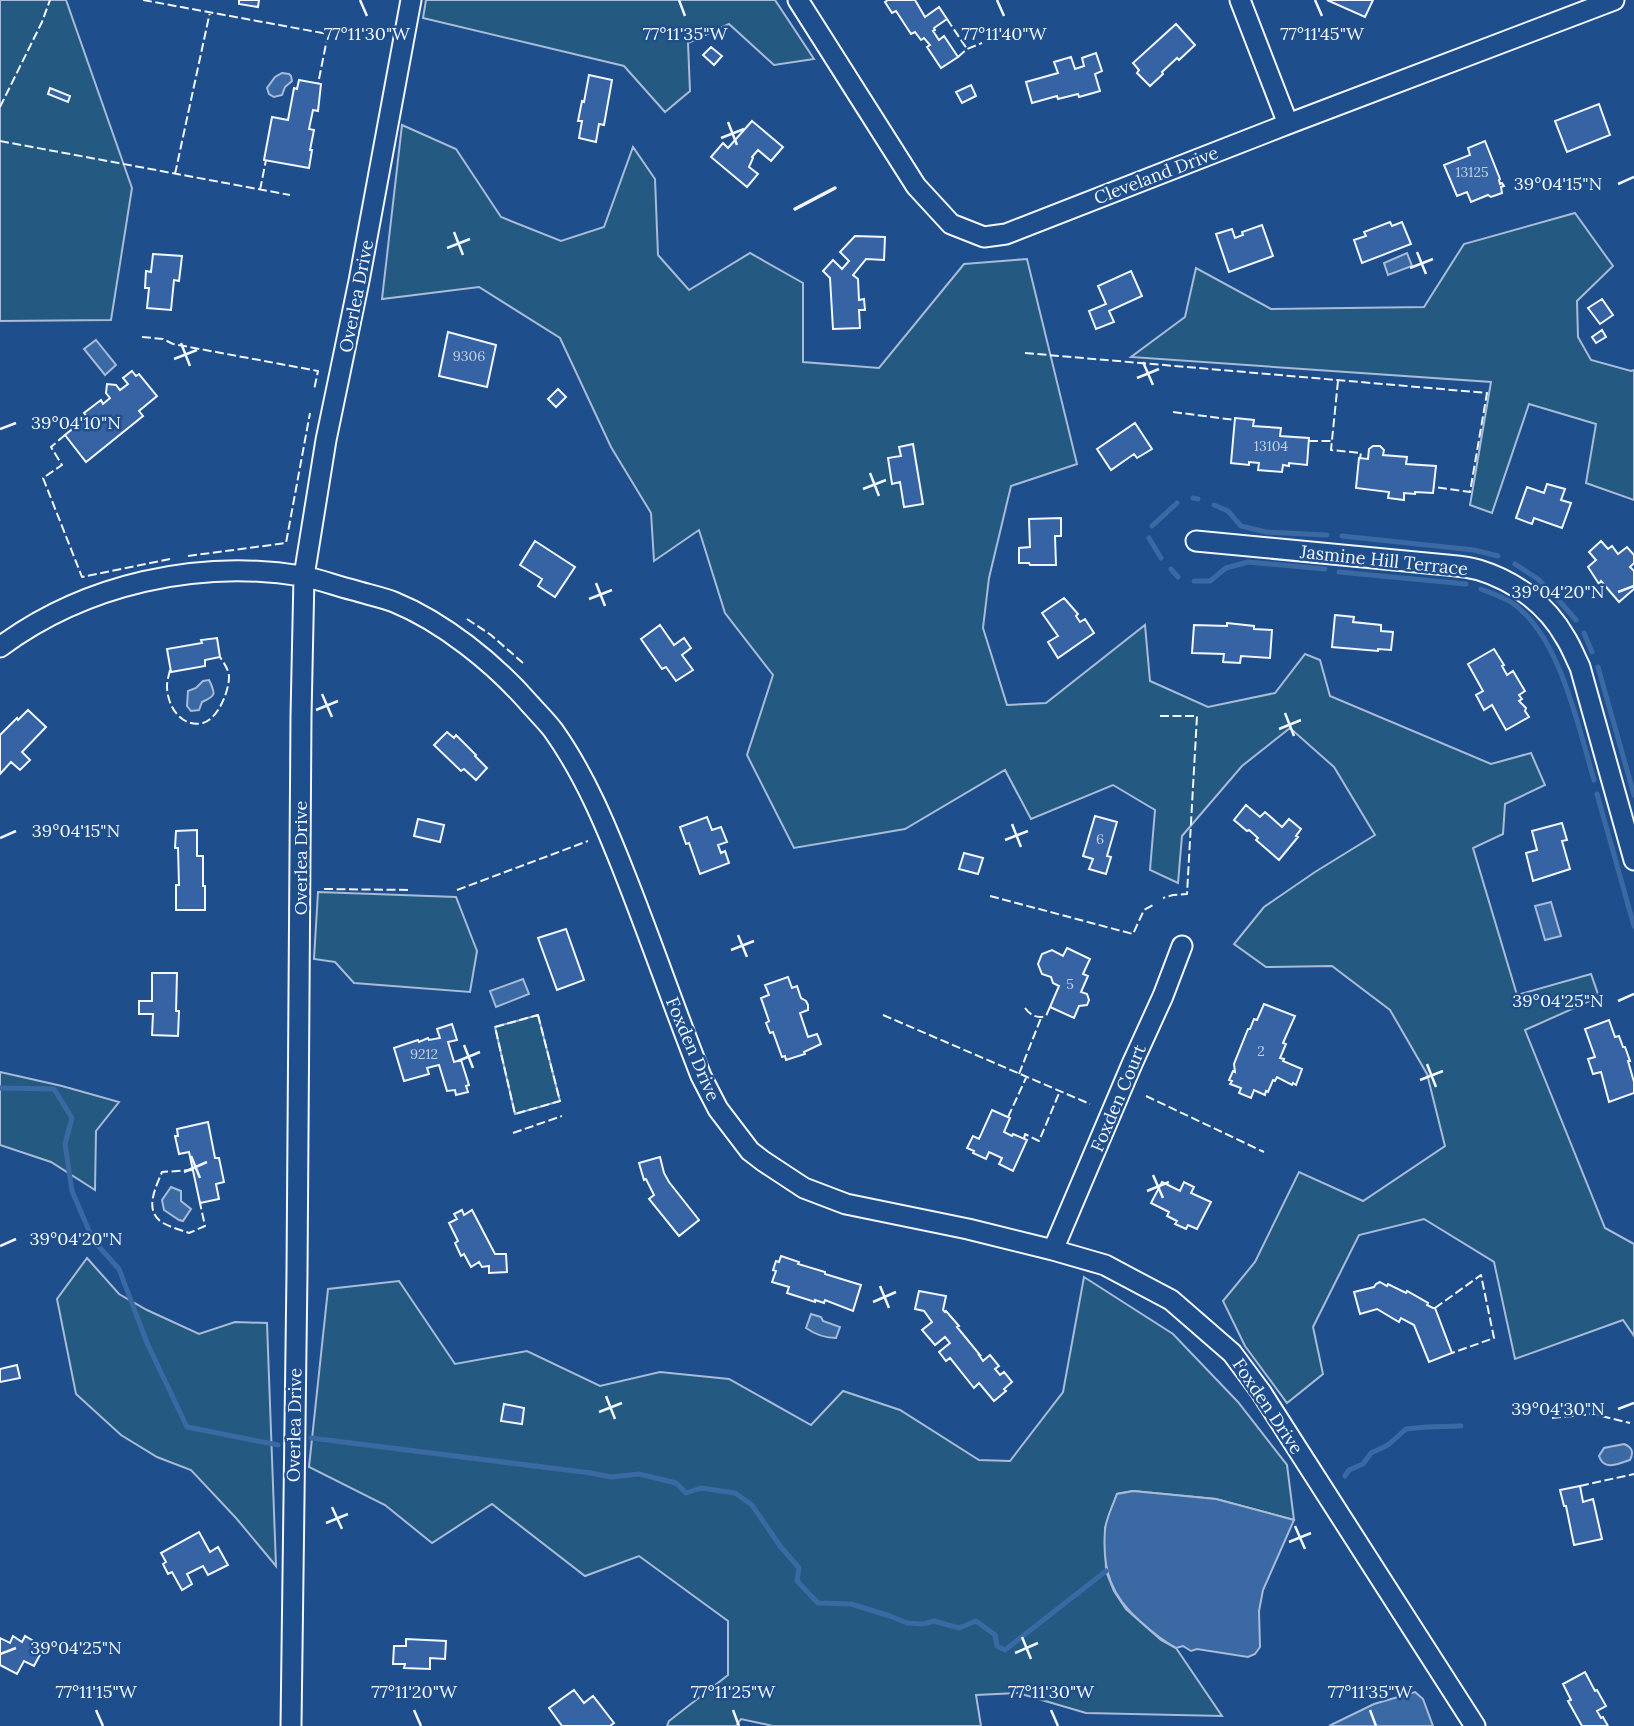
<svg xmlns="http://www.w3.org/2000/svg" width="1634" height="1726" font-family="Lora,serif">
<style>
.green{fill:#245a82;stroke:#a8bbd7;stroke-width:2}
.water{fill:#3b69a3;stroke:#a8bbd7;stroke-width:2}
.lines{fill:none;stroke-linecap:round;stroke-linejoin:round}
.stream{stroke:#3b69a3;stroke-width:5}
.building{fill:#3563a3;stroke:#f2f6ff;stroke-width:2}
.minor-casing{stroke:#f2f6ff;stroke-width:23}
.minor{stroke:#1f4e8c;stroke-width:19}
.fence{stroke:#f2f6ff;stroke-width:2;stroke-dasharray:9 3.5;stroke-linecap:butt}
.wall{stroke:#f2f6ff;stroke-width:3.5}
.ticks{fill:none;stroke:#f2f6ff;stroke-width:2.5}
.labels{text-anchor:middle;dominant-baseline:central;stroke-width:5;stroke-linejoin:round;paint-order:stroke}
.number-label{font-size:14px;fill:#c3d1e8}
.street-label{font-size:18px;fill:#f2f6ff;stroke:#1f4e8c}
.ticks-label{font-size:18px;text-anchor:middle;fill:#f2f6ff;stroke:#1f4e8c;stroke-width:5;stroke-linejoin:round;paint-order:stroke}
</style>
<rect width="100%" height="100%" fill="#1f4e8c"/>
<path class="green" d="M0 0H66L132 188 111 320 0 321Z
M426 0H775L814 59 774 65 729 24 688 43 690 91 665 112 624 66 423 18Z
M402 125 456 149 501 217 561 241 604 227 633 147 655 179 658 255 689 290 750 253 803 283V362L879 368 964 264 1027 259 1077 464 1011 486 989 578 983 628 1007 705 1046 703 1145 625 1150 681 1208 707 1275 693 1305 654 1320 660 1330 696 1491 764 1531 753 1545 785 1505 804 1503 834 1473 848 1517 995 1591 974 1599 997 1525 1030 1605 1228 1634 1244V1336L1623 1320 1515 1359 1494 1262 1424 1219 1359 1235 1313 1327 1323 1374 1287 1403 1245 1346 1223 1301 1255 1262 1299 1172 1363 1201 1445 1146 1427 1074 1390 1010 1332 966 1266 967 1234 944 1264 907 1315 872 1375 835 1334 767 1290 728 1242 766 1182 836 1178 883 1150 870 1155 810 1113 785 1031 819 1005 770 905 829 794 848 747 755 773 675 725 613 699 530 654 561 651 513 611 447 560 338 479 287 382 299Z
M1575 213 1613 266 1577 301 1578 337 1591 360 1631 371 1634 370V500L1586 483 1596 424 1529 404 1492 513 1470 505 1491 382 1131 357 1185 317 1196 268 1271 309 1424 307 1464 244Z
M318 892 456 897 477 951 470 992 354 983 335 962 314 959Z
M538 1015 560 1101 515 1114 495 1027Z
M0 1072 62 1086 119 1102 96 1131 95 1190 51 1162 0 1145Z
M87 1258 119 1294 147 1310 199 1334 235 1322 267 1323 276 1566 236 1518 191 1470 157 1457 121 1435 76 1394 57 1299Z
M1084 1277 1173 1334 1238 1402 1287 1465 1294 1520 1216 1499 1133 1491 1117 1494 1105 1528 1106 1571 1114 1591 1126 1609 1161 1640 1176 1648 1222 1716 1086 1713 1018 1693 976 1695 981 1726H773L741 1719 736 1726H667L669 1721 728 1675V1621L639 1556 585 1576 492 1504 432 1543 385 1505 309 1467 328 1289 399 1281 455 1364 527 1351 600 1386 660 1372 729 1379 811 1425 843 1391 900 1410 979 1460 1010 1461 1063 1392Z"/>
<path class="water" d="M282 73 289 74 291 76 292 81 285 87 282 95 274 97 269 94 267 88 275 77Z
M1407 253 1412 266 1388 275 1384 263Z
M96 340 116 365 105 375 84 349Z
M209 680C216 694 216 696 202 702L199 710 191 711 187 706 188 691 196 688 203 681Z
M1551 902 1561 936 1545 940 1535 906Z
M523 979 529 994 496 1007 490 991Z
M171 1187 181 1191V1201L191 1209 183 1221 179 1220 164 1210 162 1200Z
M811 1314 821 1317 823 1321 840 1327 836 1338C824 1338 816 1335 806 1328Z
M1624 1444C1632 1447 1634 1452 1630 1460 1619 1463 1604 1472 1599 1456L1604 1448Z
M1133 1491 1216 1499 1294 1520 1263 1590 1259 1611 1260 1647 1255 1654 1248 1657 1197 1649 1191 1651 1183 1646 1176 1648C1163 1641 1152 1632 1141 1622 1111 1596 1102 1570 1105 1530 1106 1518 1113 1505 1117 1494Z
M1415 1692 1423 1699 1433 1726H1329L1374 1704Z"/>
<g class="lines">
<path class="stream" d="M1193 498 1198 499
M1214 505 1228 511 1241 526 1266 532 1327 535
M1152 526 1177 503
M1342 536 1474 550 1498 556
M1149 538 1161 558
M1515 564 1538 579 1554 595 1576 620
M1171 569 1178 577
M1339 572 1466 584
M1194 581H1210L1226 568 1248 562 1325 569
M1481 589C1491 593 1502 597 1511 602 1560 635 1578 726 1594 780
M1584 633 1592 652
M1598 667 1634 795
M1597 794 1634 926
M0 1088 54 1089 72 1118 65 1144 72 1191 93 1240 119 1269 147 1343 187 1427 278 1445
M311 1438 591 1473 611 1477 639 1474 676 1483 686 1493 701 1488 735 1493 752 1505 780 1546 799 1568 797 1581 818 1603 851 1604 890 1616 907 1623 923 1624 934 1621 959 1628 976 1621 995 1635 997 1646 1005 1650 1106 1571
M1345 1476 1349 1470 1363 1464 1371 1453 1388 1445 1406 1429 1426 1427 1461 1426"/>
</g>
<path class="building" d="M239 0H259L258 7 239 4Z
M888 0H915L925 17 939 7 947 19 934 28 935 30 933 31 939 40 944 36 958 57 941 68 927 47 930 45 924 38 921 40 915 32 911 34 896 11 892 13 885 2Z
M1327 0H1373L1365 17Z
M1176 24 1195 45 1179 60 1177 58 1162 72 1163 74 1150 86 1137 73 1139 70 1133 63Z
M711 47 722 56 714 65 703 55Z
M1096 53 1102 71 1095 74 1100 91 1079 97 1078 94 1058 99 1057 96 1032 103 1026 82 1058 73 1054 62 1071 57 1075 69 1084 66 1082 58Z
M589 75 612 80 604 125 599 124 596 142 579 138 582 121H578L582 101 584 102Z
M299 80 321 84 318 111 313 110 309 129 314 130 310 150H312L309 168 264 160 272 117 288 120 294 88 297 89Z
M971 85 976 96 962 103 956 92Z
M50 88 70 96 68 102 48 94Z
M1599 104 1610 135 1567 152 1555 121Z
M752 121 783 147 771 161 758 150 752 157 753 158 749 167 758 174 747 187 711 157 723 143 728 148Z
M1485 141 1500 179 1499 180 1500 184 1502 183 1504 186 1501 187 1502 193 1491 197 1488 195 1471 202 1467 192 1457 196 1444 165 1470 155 1468 148Z
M1390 222 1392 226 1402 222 1411 244 1362 263 1354 240 1366 236 1364 232Z
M1262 225 1273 256 1229 272 1216 234 1232 229 1235 238 1243 235 1242 232Z
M855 236 885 237 884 260 866 259 853 275 858 279 859 300 864 299 865 310H859L860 328 833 329 830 278 823 271 833 260 842 269 849 261 840 252Z
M153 254 182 256 179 281 174 280 171 310 147 308 149 288H145L146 271 151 272Z
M1131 271 1142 296 1109 311 1114 322 1096 329 1089 311 1106 304 1098 286Z
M1602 299 1613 315 1600 324 1588 308Z
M1602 330 1606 337 1596 343 1592 337Z
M448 332 496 345 487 387 439 376Z
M132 371 136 376 139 374 157 396 139 411 143 416 86 462 65 435 87 417 84 413 101 400 103 404 110 398 106 393 107 384 116 385 120 390 128 384 123 378Z
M558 389 566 397 556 407 548 399Z
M1235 418 1254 420 1253 426 1281 428 1280 436 1309 438 1307 465 1289 463V466L1283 465 1282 472 1258 470 1259 463 1249 462V465L1231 463Z
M1135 423 1152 449 1137 458 1134 454 1111 470 1097 449Z
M913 444 923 504 904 507 900 482 892 484 888 458 901 456 899 447Z
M1373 446H1380L1384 450 1383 455 1407 457 1406 464 1436 466 1433 493 1415 492V494L1404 493V500L1388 498 1389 492 1356 488 1359 458 1368 459 1369 449Z
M1547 484 1565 489 1561 500 1571 503 1562 528 1534 518 1532 524 1516 518 1527 487 1544 493Z
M1061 518V536H1055L1056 565H1030L1029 563H1019V548L1030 547 1029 519Z
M535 541 575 567 555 597 538 586 542 579 520 565Z
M1601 541 1608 549 1612 546 1618 554 1627 547 1634 555V563L1630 567 1634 571V589L1619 602 1601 581 1599 584 1588 567 1596 560 1589 552Z
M1064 598 1078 614 1076 616 1080 622 1085 619 1094 633 1058 658 1048 642 1058 636 1042 613Z
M1335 615 1354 617 1353 622 1381 625V631L1393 632 1391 650 1378 649V651L1332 647Z
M1227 623 1254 626V629L1272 630 1270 658 1241 656 1240 663 1223 662 1224 654 1192 653 1194 625 1227 626Z
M660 625 674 645 684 638 691 648 682 655 693 670 676 681 666 667 662 669 641 639Z
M217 638 220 657 205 660V666L171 672 167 649 202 643 201 640Z
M1494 649 1504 665 1502 666 1507 675 1513 671 1525 691 1519 695 1522 699 1519 701 1526 708 1525 711 1529 717 1506 730 1492 705 1484 710 1476 695 1483 691 1468 664Z
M28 710 46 727 22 752 30 760 20 770 11 762 0 774V735L17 718 18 720Z
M447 732 454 738 456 735 476 755 475 756 487 768 476 780 464 769 461 771 434 745Z
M1246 805 1260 817 1265 812 1282 827 1289 819 1301 829 1296 836 1298 837 1279 860 1256 840 1258 838 1249 830 1247 831 1234 820Z
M1095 816 1117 822 1107 856 1111 857 1106 874 1089 869 1093 859 1083 856Z
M707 817 712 830 721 827 727 842 718 845 721 853 725 851 729 863 700 874 689 843 686 844 680 827Z
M418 819 444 825 440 842 414 836Z
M1562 823 1567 840 1562 841 1570 869 1533 881 1526 853 1537 850 1532 831Z
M197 830V856H203V886H205V910H176V885H179L178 848H175L176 831Z
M964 853 983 858 978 874 959 869Z
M566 929 584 980 557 990 538 938Z
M1067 948 1090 959 1083 974 1088 976 1081 992 1087 994 1089 1000 1087 1005 1079 1006 1074 1018 1050 1007 1059 986 1053 983 1051 977 1042 974 1038 964 1042 954 1052 950 1063 956Z
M152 973H177L176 1011H179L178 1036 152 1035 153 1014H139V1001H152Z
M788 977 792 988 797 986 801 998 806 1001 808 1005V1010L800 1013 808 1037 817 1034 821 1044 804 1052 805 1054 786 1060 785 1056 782 1057 773 1032 770 1033 766 1023 769 1021 761 998 769 995 765 985Z
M1264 1004 1295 1016 1283 1043 1286 1044 1280 1058 1284 1059 1283 1061 1302 1069 1296 1085 1293 1083 1292 1085 1277 1077 1275 1081 1273 1080 1268 1092 1266 1091 1265 1095 1254 1090 1251 1098 1239 1093 1241 1088 1230 1084 1232 1081 1229 1080 1233 1071 1235 1072 1234 1064 1248 1029H1250L1254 1019 1257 1020Z
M1609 1020 1615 1037 1619 1036 1623 1047H1625L1630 1061H1628L1634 1082V1093L1609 1102 1601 1072 1593 1074 1588 1059 1595 1057 1585 1029Z
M452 1024 457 1040 448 1042 454 1062 461 1060 469 1085 466 1086 468 1092 456 1095 455 1090 447 1091 439 1065 427 1068 429 1074 404 1081 394 1048 418 1040 419 1042 428 1038 429 1040 440 1038 437 1029Z
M992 1110 1010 1118 1004 1132 1012 1136 1013 1134 1027 1140 1013 1171 999 1164 1002 1158 989 1152 986 1159 973 1153 974 1151 967 1148 973 1136 979 1139Z
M208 1122 215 1158H219L224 1182 216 1184 219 1199 200 1203 189 1152 179 1154 175 1136H178L177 1129Z
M660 1157 664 1173 669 1182 699 1220 679 1236 649 1199 654 1195 646 1179 644 1180 639 1163Z
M1162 1182 1180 1191 1184 1182 1194 1187 1191 1193 1211 1202 1197 1229 1188 1225 1186 1229 1175 1224 1177 1221 1167 1216 1169 1212 1151 1203Z
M462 1210 464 1215 472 1210 495 1254H506L507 1272 489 1273V1266L482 1267 479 1262 471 1267 464 1254 461 1256 455 1243 458 1241 449 1223 457 1219 454 1214Z
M781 1256 799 1262 798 1264 825 1272V1274L861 1285 853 1311 825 1300 824 1303 815 1300V1302L787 1293 789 1287 772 1282 776 1271 773 1270 776 1261 779 1262Z
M1380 1282 1387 1286 1388 1284 1406 1293 1407 1291 1428 1303 1427 1305 1433 1308H1435L1452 1353 1429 1362 1414 1325 1401 1318 1399 1322 1377 1309 1360 1314 1354 1292 1374 1287 1376 1284Z
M919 1291 946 1296 943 1310 945 1312 946 1311 959 1326 957 1327 980 1355H979L983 1361 990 1355 999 1366 995 1369 1000 1375 1004 1372 1012 1382 1004 1389 1006 1391 994 1401 979 1383 974 1388 950 1358 946 1361 939 1352 950 1343 945 1337 935 1345 922 1330 932 1322 924 1311 915 1309Z
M17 1365 20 1378 0 1382V1369Z
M504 1404 524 1408 522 1424 501 1421Z
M1580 1486 1583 1502 1593 1499 1602 1539 1574 1545 1566 1506H1564L1560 1490Z
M199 1532 210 1552 218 1547 228 1565 208 1575 203 1566 187 1574 192 1584 182 1590 172 1572 168 1574 163 1564 166 1562 161 1553Z
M13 1636 22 1642 25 1636 37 1643 41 1642 45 1644 46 1649 41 1653 34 1666 24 1661 17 1674 0 1665V1638L10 1643Z
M406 1639 446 1641 445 1659 430 1658V1669L404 1668 405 1664H393L394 1646H406Z
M1585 1672 1595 1691 1597 1690 1606 1706 1597 1711 1601 1718 1603 1717 1608 1726H1582L1568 1701 1571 1700 1563 1684Z
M574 1690 584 1703 593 1696 614 1723 610 1726H562L549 1708Z"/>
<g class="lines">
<defs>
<path id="minor" d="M798 0 916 186 951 224 984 237 1006 234 1288 124 1614 0
M1240 0 1288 124
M1196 541 1447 565C1457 566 1469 567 1479 570 1515 581 1547 605 1565 637 1571 646 1575 657 1580 667L1634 860
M0 647C85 584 198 559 302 576 319 579 336 586 353 590 366 594 381 597 394 602 443 622 494 663 529 703 537 712 546 721 553 730 585 775 606 826 626 877 652 943 675 1010 701 1076L718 1109 750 1151 763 1161 804 1188 846 1204 968 1229 1053 1250 1105 1265 1171 1300 1232 1353 1261 1392 1475 1726
M1053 1250 1132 1064 1163 996 1182 946
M291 1726 297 1273 301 716 304 576 326 440 359 281 411 0"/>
</defs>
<use href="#minor" class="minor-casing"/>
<use href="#minor" class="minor"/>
<path class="fence" d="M143 0 328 34 318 84
M947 19 967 49
M958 57 967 49 982 43
M0 107 42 22 50 0
M0 141 290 195
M175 174 210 12
M260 190 266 160
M142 337 163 339 173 344 318 371 314 390
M1025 353 1487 393 1470 492 1434 487
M1338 381 1331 450 1361 453 1360 458
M1173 412 1235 420
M65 435 51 447 62 465 43 478 82 577 170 559
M1309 441H1332
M188 556 286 543 310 413
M467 619 491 635 523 663
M170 670C169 675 167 680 167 686 167 706 181 728 203 723 218 719 229 691 229 677 229 670 224 663 220 657
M1160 716H1197L1187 894 1173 895 1163 898
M324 889 411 890
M457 890 588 841
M990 896 1133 934 1144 910 1155 904
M1025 1008C1030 1015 1037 1019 1046 1016L1050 1007
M538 1015 560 1101 515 1114 495 1027Z
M883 1015 1090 1104
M1019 1074 1041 1018
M1146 1096 1264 1152
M1008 1117 1026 1078
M513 1133 562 1116
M1024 1139 1025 1134 1039 1141 1060 1091
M193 1170 162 1172C156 1187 143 1211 163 1223 170 1227 181 1230 189 1233L205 1226 200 1203
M1435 1308 1481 1275 1494 1338 1452 1353
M1552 1418 1593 1414 1630 1423
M1580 1486 1634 1474"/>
<path class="wall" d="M795 209 835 188"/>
</g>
<path class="ticks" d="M360 0 367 16M679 0 685 16M997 0 1004 16M1315 0 1322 16M728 122 737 145M721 138 744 129M1618 184 1634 177M454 232 463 255M447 248 470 239M1417 252 1426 274M1410 268 1433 259M181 343 190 366M174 359 197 350M1143 362 1153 385M1137 378 1159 369M0 429 16 423M870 473 879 496M863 489 886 480M596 583 605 606M1618 592 1634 586M589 599 612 590M322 694 332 717M316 710 338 701M1285 713 1294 736M1279 729 1301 720M1012 824 1021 847M0 838 16 831M1005 840 1028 831M738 935 747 957M731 950 754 941M1618 1001 1634 994M464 1045 473 1068M458 1061 480 1052M1427 1064 1436 1087M1420 1080 1443 1071M191 1156 200 1178M184 1172 207 1162M1153 1175 1163 1198M1147 1191 1169 1182M0 1246 16 1239M880 1286 889 1308M873 1302 896 1292M606 1396 615 1419M1618 1409 1634 1403M599 1412 622 1403M332 1507 342 1529M326 1523 348 1514M1295 1526 1305 1549M1289 1542 1311 1533M1022 1637 1031 1659M1015 1653 1038 1643M0 1654 16 1648M96 1710 103 1726M414 1710 421 1726M733 1710 739 1726M1051 1710 1058 1726M1370 1710 1376 1726"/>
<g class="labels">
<g class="number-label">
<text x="1472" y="172">13125</text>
<text x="469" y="356">9306</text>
<text x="1271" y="446">13104</text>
<text x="1100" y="839">6</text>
<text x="1070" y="984">5</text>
<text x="1261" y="1051">2</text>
<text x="424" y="1054">9212</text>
</g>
<g class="street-label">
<text transform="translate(1156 175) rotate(-21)">Cleveland Drive</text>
<text transform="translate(356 296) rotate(-79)">Overlea Drive</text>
<text transform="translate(1384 560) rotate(6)">Jasmine Hill Terrace</text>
<text transform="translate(300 858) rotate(-90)">Overlea Drive</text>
<text transform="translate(693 1049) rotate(67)">Foxden Drive</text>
<text transform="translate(1118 1098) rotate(-67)">Foxden Court</text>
<text transform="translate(1268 1406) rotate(56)">Foxden Drive</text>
<text transform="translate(294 1425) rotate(-89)">Overlea Drive</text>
</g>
</g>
<g class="ticks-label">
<text x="367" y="40">77°11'30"W</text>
<text x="685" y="40">77°11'35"W</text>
<text x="1004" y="40">77°11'40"W</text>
<text x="1322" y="40">77°11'45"W</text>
<text x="1558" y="190">39°04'15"N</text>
<text x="76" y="429">39°04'10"N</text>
<text x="1558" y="598">39°04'20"N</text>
<text x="76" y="837">39°04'15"N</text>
<text x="1558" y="1007">39°04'25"N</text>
<text x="76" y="1245">39°04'20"N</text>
<text x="1558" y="1415">39°04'30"N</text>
<text x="76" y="1654">39°04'25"N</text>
<text x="96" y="1698">77°11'15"W</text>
<text x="414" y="1698">77°11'20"W</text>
<text x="733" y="1698">77°11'25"W</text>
<text x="1051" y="1698">77°11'30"W</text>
<text x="1370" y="1698">77°11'35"W</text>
</g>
</svg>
